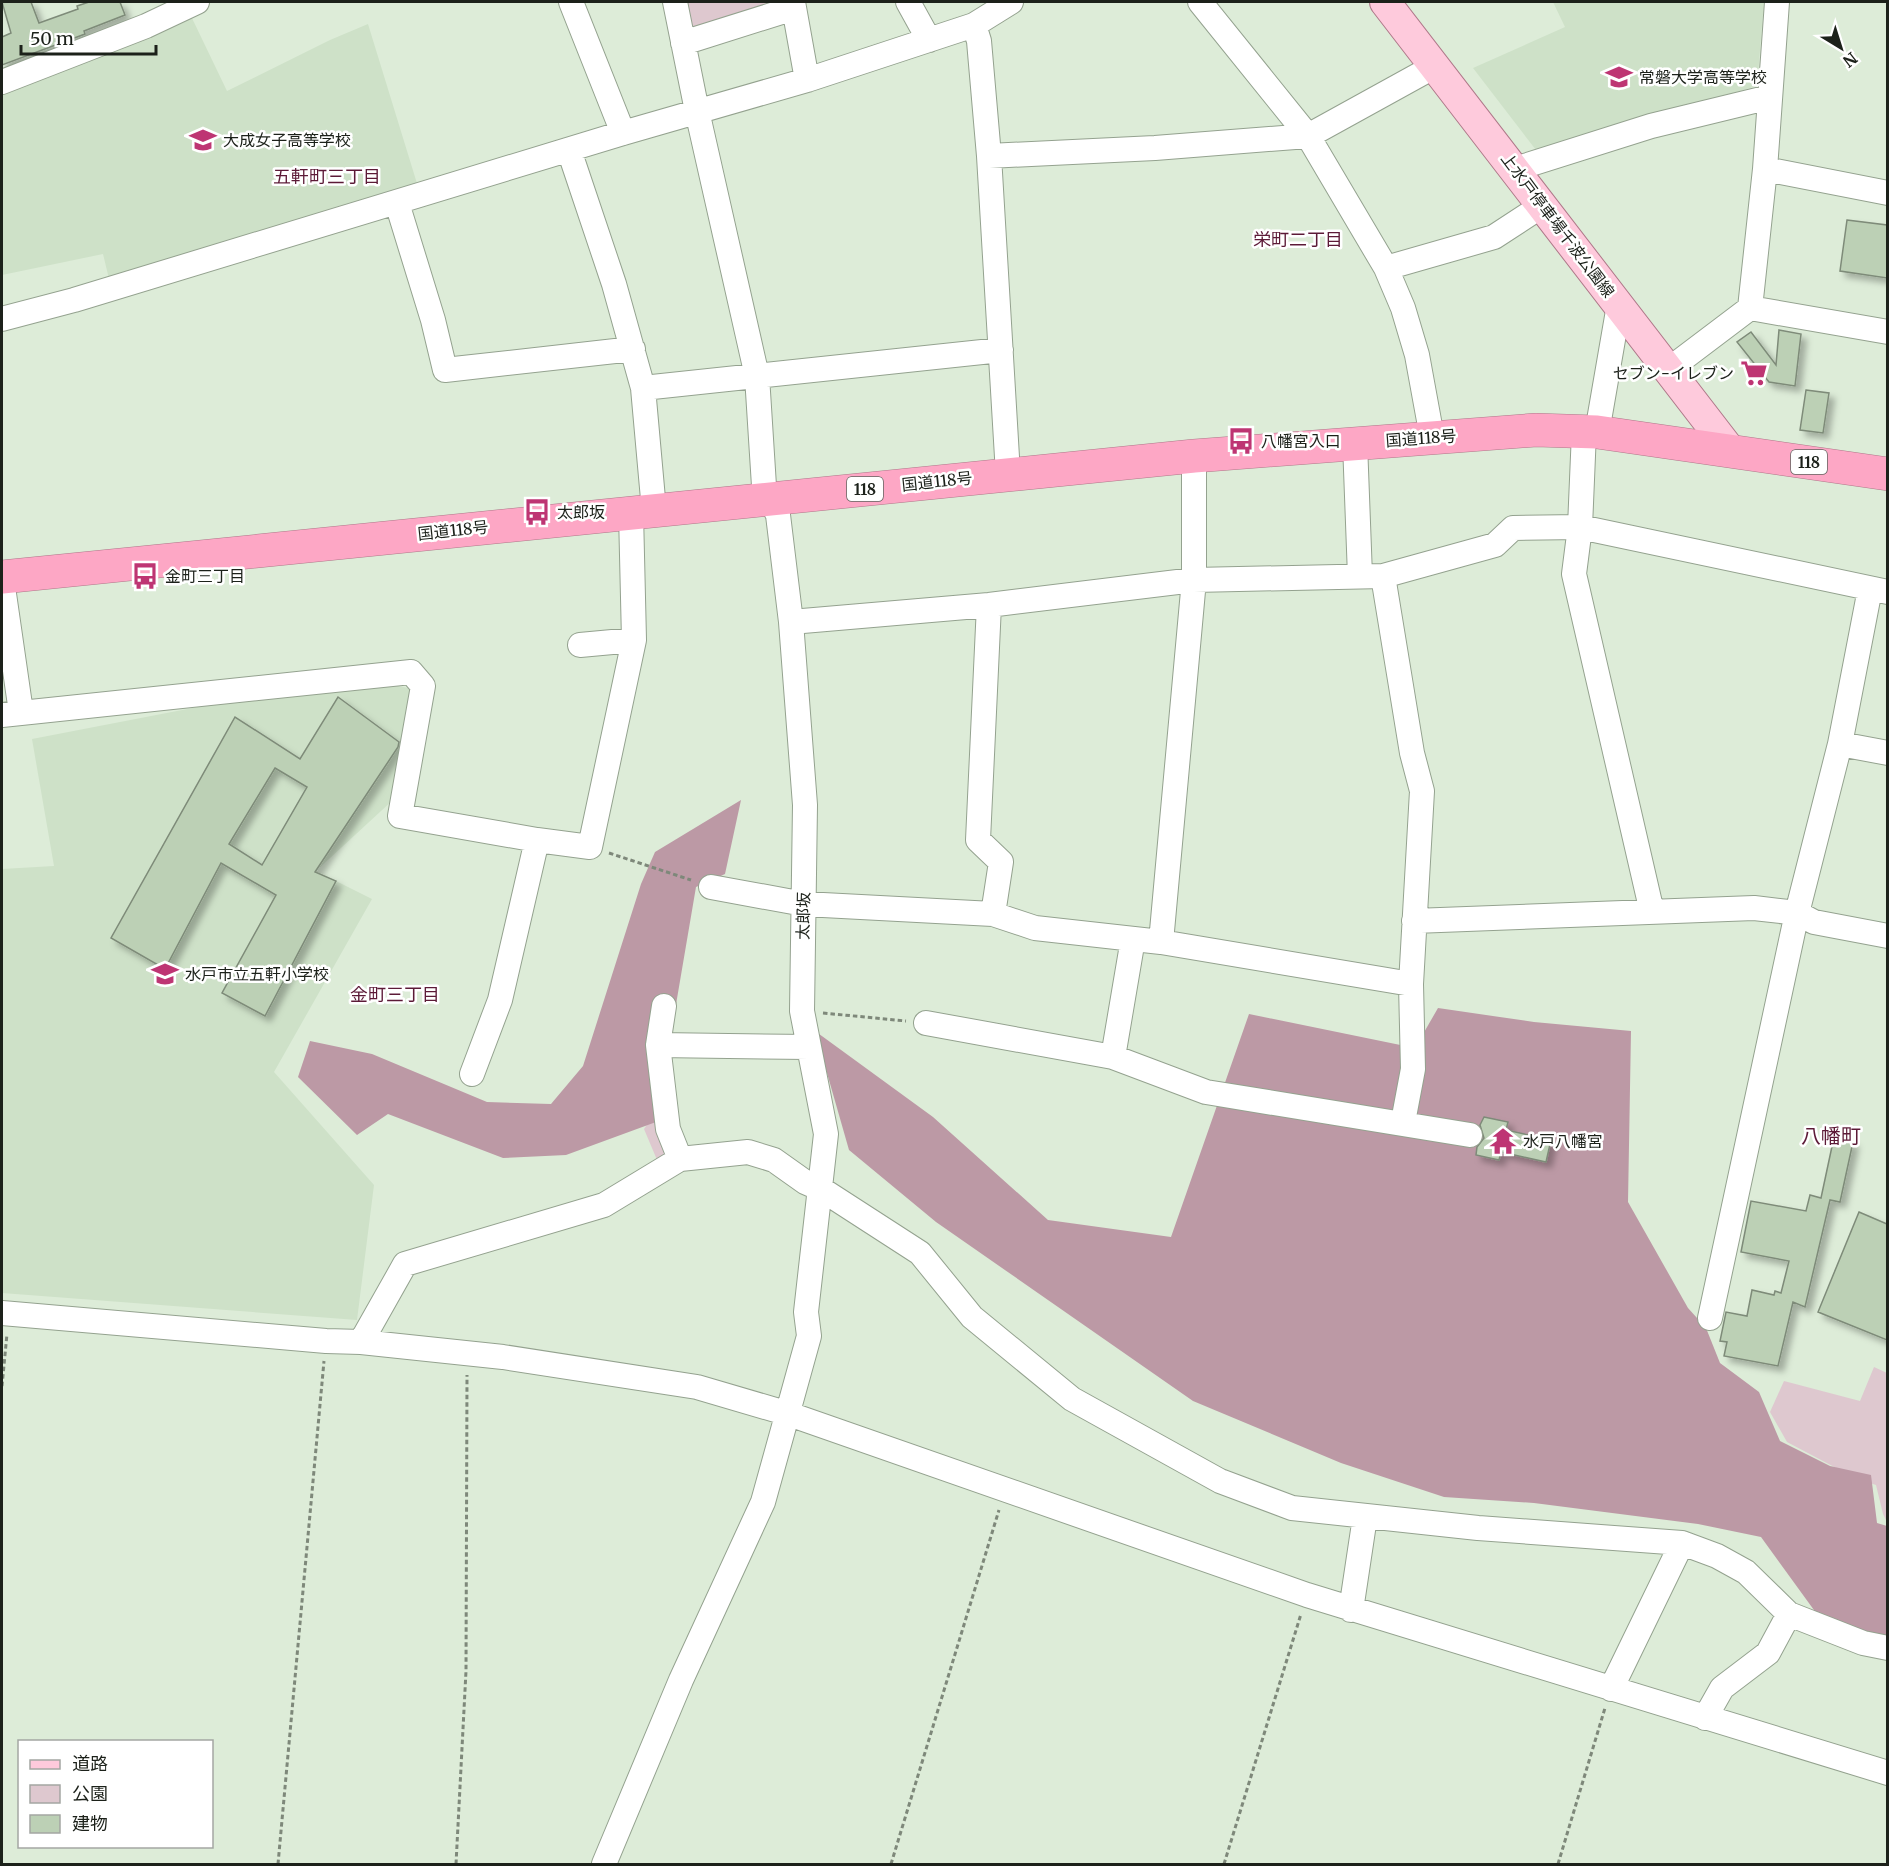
<svg xmlns="http://www.w3.org/2000/svg" width="1889" height="1866" font-family="Merriweather,'Noto Sans JP',serif">
<style>
.built{fill:#cee1c8}
.green{fill:#dec8cf}
.forest{fill:#bc99a5}
.building{fill:#bcd0b5;stroke:#7e8b79;stroke-width:1.5;fill-rule:evenodd;filter:url(#shadow)}
.lines{fill:none;stroke-linecap:round;stroke-linejoin:round}
.minor-casing{stroke:#94a28f;stroke-width:26}
.major-casing{stroke:#ae7889;stroke-width:32}
.highway-casing{stroke:#ae7889;stroke-width:34}
.path{stroke:#7e887a;stroke-width:3;stroke-dasharray:4.5 3;stroke-linecap:butt}
.minor{stroke:#fff;stroke-width:24}
.major{stroke:#fecadc;stroke-width:30}
.highway{stroke:#fda7c5;stroke-width:33}
.labels{text-anchor:middle;dominant-baseline:central;stroke-width:5;stroke-linejoin:round;paint-order:stroke}
.shield{fill:#fff;stroke:#60645f;stroke-width:1.5}
.shield-label{font-size:15px;font-weight:bold;fill:#1c211a}
.poi-label{font-size:16px;fill:#1c211a;stroke:#fff;text-anchor:start}
.street-label{font-size:16px;fill:#1c211a;stroke:#fff}
.neighbourhood-label{font-size:18px;fill:#5c1a37;stroke:#fff}
.quarter-label{font-size:20px;fill:#5c1a37;stroke:#fff}
</style>
<defs>
<filter id="shadow"><feDropShadow dx="5.5" dy="5.5" stdDeviation="3" flood-color="#0004"/></filter>
</defs>
<rect width="100%" height="100%" fill="#ddecd8"/>
<path class="built" d="M1553 2H1764L1757 86 1536 150 1473 68 1565 27Z
M190 14 227 91 330 40 368 24 419 190 110 283 103 254 2 275V91Z
M353 677 418 690 416 735 400 743 394 799 316 871 372 899 274 1072 374 1185 357 1320 2 1293V869L54 866 32 739Z"/>
<path class="green" d="M684 2H789L692 36Z
M662 1102 677 1158 660 1167 644 1129Z
M1874 1367 1887 1373V1522L1883 1514 1876 1485 1857 1479 1787 1442 1770 1412 1784 1381 1860 1401Z"/>
<path class="forest" d="M741 800 725 874 696 887 656 1122 566 1155 503 1158 388 1114 357 1135 298 1077 310 1041 372 1054 487 1102 551 1104 583 1066 641 884 655 852Z
M1438 1008 1534 1022 1631 1031 1628 1202 1688 1308 1706 1328 1720 1363 1759 1392 1780 1441 1830 1466 1871 1475 1877 1523 1887 1526V1638L1827 1628 1761 1537 1698 1524 1534 1503 1444 1497 1341 1463 1193 1401 936 1222 849 1150 815 1031 933 1117 1048 1220 1171 1237 1249 1014 1415 1048Z"/>
<path class="building" d="M2 2H31L39 23 78 9 77 6 89 2H120L125 15 84 31 85 34 2 65V37L11 33Z
M1847 220 1887 225V278L1840 271Z
M1779 330 1801 334 1795 386 1769 382 1737 342 1751 332 1776 365Z
M1806 390 1829 393 1823 433 1800 430Z
M338 697 399 742 398 747 315 872 336 881 265 1016 222 993 276 895 221 863 165 969 111 938 235 717 300 759ZM275 768 307 787 262 865 229 844Z
M1484 1117 1508 1122 1506 1130 1551 1140 1546 1162 1501 1152 1499 1160 1476 1155 1477 1147 1484 1138 1480 1125Z
M1834 1137 1853 1142 1840 1202 1830 1200 1805 1307 1793 1302 1778 1366 1724 1356 1727 1342 1720 1341 1726 1312 1747 1316 1752 1290 1774 1295 1775 1291 1781 1293 1789 1261 1741 1252 1751 1201 1806 1211 1810 1195 1821 1198Z
M1859 1212 1887 1224V1340L1818 1312Z"/>
<g class="lines">
<defs>
<path id="minor" d="M571 2 623 133
M793 2 807 80
M908 2 929 40
M1200 2 1308 136 1386 268 1403 308 1417 355 1432 437
M974 25 979 41 989 156 1008 474
M683 43 794 8
M2 82 146 26 197 2
M569 150 614 284 643 388 654 510
M989 156 1155 148 1308 136 1435 66
M1515 169 1651 126 1770 97
M1765 169 1888 193
M397 203 433 320 445 370 633 349
M1386 268 1494 237 1543 205
M1750 308 1888 332
M2 319 74 300 623 133 807 80 974 25 1011 2
M1668 370 1750 308 1765 169 1777 2
M643 388 1001 350
M1584 432 1580 527 1574 574 1652 912
M1597 432 1619 305
M1355 443 1360 576
M1194 456V580L1161 942 1411 984 1422 791 1412 753 1383 576
M2 580 21 712
M989 605 978 840 1001 862 993 914
M791 622 989 605 1194 580 1383 576 1495 545 1513 528 1580 527 1888 592
M580 645 634 640
M2 715 411 672 423 686 400 816 537 840 590 847 634 640 631 513
M1840 744 1888 753
M711 887 804 904 993 914 1035 928 1161 942
M1414 921 1754 908 1797 913 1814 922 1888 936
M664 1006 658 1045 668 1129 680 1159
M926 1023 1113 1057 1206 1092 1470 1135
M658 1045 809 1047
M1113 1057 1133 939
M472 1074 500 1000 537 840
M1403 1122 1413 1069 1411 984
M2 1313 326 1341 361 1342 503 1357 697 1387 789 1414 1307 1595 1888 1773
M1710 1318 1797 913 1840 744 1870 589
M361 1342 405 1264 604 1205 680 1159 748 1152 774 1160 805 1182 821 1189 920 1253 972 1317 1072 1399 1220 1481 1292 1508 1478 1528 1682 1543 1717 1556 1746 1572 1789 1614 1863 1643 1888 1648
M1351 1610 1365 1517
M1611 1689 1682 1543
M1705 1718 1722 1688 1768 1653 1789 1614
M604 1864 681 1680 763 1502 809 1336 806 1312 826 1134 802 1011 805 805 791 622 778 515 764 486 757 376 697 111 675 2"/>
<path id="major" d="M1385 2 1730 450"/>
<path id="highway" d="M2 577 1194 456 1536 430 1597 432 1888 474"/>
</defs>
<use href="#minor" class="minor-casing"/>
<use href="#major" class="major-casing"/>
<use href="#highway" class="highway-casing"/>
<path class="path" d="M609 853 691 880
M823 1013 906 1021
M2 1386 7 1334
M278 1864 324 1361
M456 1864 466 1671 467 1375
M891 1864 999 1510
M1224 1864 1301 1614
M1558 1864 1605 1708"/>
<use href="#minor" class="minor"/>
<use href="#major" class="major"/>
<use href="#highway" class="highway"/>
</g>
<defs>
<symbol id="school-bare" viewBox="-9 -9 18 18"><path d="M0-5L7-2L0 1L-7-2ZM-4 1L0 2.5L4 1V4Q0 6-4 4Z" fill="#be3573" stroke="#fff" stroke-width="2.5" paint-order="stroke"/></symbol>
<symbol id="supermarket-bare" viewBox="-9 -9 18 18"><path d="M-6-5.5h2.5l.6 2H6L4.5 2H-2.5L-4.4-4H-6ZM-1.5 3.2a1.3 1.3 0 1 0 .1 0ZM3 3.2a1.3 1.3 0 1 0 .1 0Z" fill="#be3573" stroke="#fff" stroke-width="2.5" paint-order="stroke"/></symbol>
<symbol id="bus-bare" viewBox="-9 -9 18 18"><path d="M-5-6H5V4H4V6H2V4H-2V6H-4V4H-5ZM-3.5-4V0h7V-4ZM-3.5 1.2v1.5H-2V1.2ZM2 1.2v1.5H3.5V1.2Z" fill="#be3573" stroke="#fff" stroke-width="2.5" paint-order="stroke"/></symbol>
<symbol id="temple-bare" viewBox="-9 -9 18 18"><path d="M0-6L5-2H3V0L6.5 2.5H4V6H1.5V3h-3V6H-4V2.5H-6.5L-3 0V-2H-5Z" fill="#be3573" stroke="#fff" stroke-width="2.5" paint-order="stroke"/></symbol>
</defs>
<g fill-rule="evenodd">
<use href="#school-bare" x="1600" y="58" width="38" height="38"/>
<use href="#school-bare" x="184" y="121" width="38" height="38"/>
<use href="#supermarket-bare" x="1735" y="354" width="38" height="38"/>
<use href="#bus-bare" x="1222" y="422" width="38" height="38"/>
<use href="#bus-bare" x="518" y="493" width="38" height="38"/>
<use href="#bus-bare" x="126" y="557" width="38" height="38"/>
<use href="#school-bare" x="146" y="955" width="38" height="38"/>
<use href="#temple-bare" x="1484" y="1122" width="38" height="38"/>
</g>
<g class="labels">
<g class="shield">
<rect x="1791" y="450" width="36" height="24" rx="4.5"/>
<rect x="847" y="477" width="36" height="24" rx="4.5"/>
</g>
<g class="shield-label">
<text x="1809" y="462">118</text>
<text x="865" y="489">118</text>
</g>
<g class="poi-label">
<text x="1639" y="77">常磐大学高等学校</text>
<text x="223" y="140">大成女子高等学校</text>
<text x="1734" y="373" text-anchor="end">セブン-イレブン</text>
<text x="1261" y="441">八幡宮入口</text>
<text x="557" y="512">太郎坂</text>
<text x="165" y="576">金町三丁目</text>
<text x="185" y="974">水戸市立五軒小学校</text>
<text x="1523" y="1141">水戸八幡宮</text>
</g>
<g class="street-label">
<text transform="translate(1558 225) rotate(53)">上水戸停車場千波公園線</text>
<text transform="translate(1421 438) rotate(-4)">国道118号</text>
<text transform="translate(937 481) rotate(-6)">国道118号</text>
<text transform="translate(453 530) rotate(-6)">国道118号</text>
<text transform="translate(803 916) rotate(-89)">太郎坂</text>
</g>
<g class="neighbourhood-label">
<text x="327" y="176">五軒町三丁目</text>
<text x="1298" y="239">栄町二丁目</text>
<text x="395" y="994">金町三丁目</text>
</g>
<g class="quarter-label">
<text x="1831" y="1135">八幡町</text>
</g>
</g>
<rect width="1889" height="1866" fill="none" stroke="#1c211a" stroke-width="6"/>
<rect x="18" y="1740" width="195" height="108" fill="#ffffff" stroke="#a4a6a3" stroke-width="1.5"/>
<rect x="30" y="1760" width="30" height="9" fill="#fecadc" stroke="#a4a6a3" stroke-width="1.5"/>
<text x="72" y="1770" font-size="18" fill="#1c211a">道路</text>
<rect x="30" y="1785" width="30" height="18" fill="#dec8cf" stroke="#a4a6a3" stroke-width="1.5"/>
<text x="72" y="1800" font-size="18" fill="#1c211a">公園</text>
<rect x="30" y="1815" width="30" height="18" fill="#bcd0b5" stroke="#a4a6a3" stroke-width="1.5"/>
<text x="72" y="1830" font-size="18" fill="#1c211a">建物</text>
<g transform="translate(1841 48) rotate(142)" stroke="#ffffff" stroke-width="4.5" paint-order="stroke">
<path d="M0-4.5L10 22L0 15L-10 22Z" fill="#1c211a"/>
<text y="-9" font-size="16" font-weight="bold" text-anchor="middle" fill="#1c211a">N</text>
</g>
<path d="M21 45v9h135v-9" fill="none" stroke="#1c211a" stroke-width="3"/>
<text x="30" y="45" font-size="18" fill="#1c211a" stroke="#ffffff" stroke-width="4.5" paint-order="stroke">50 m</text>
</svg>
